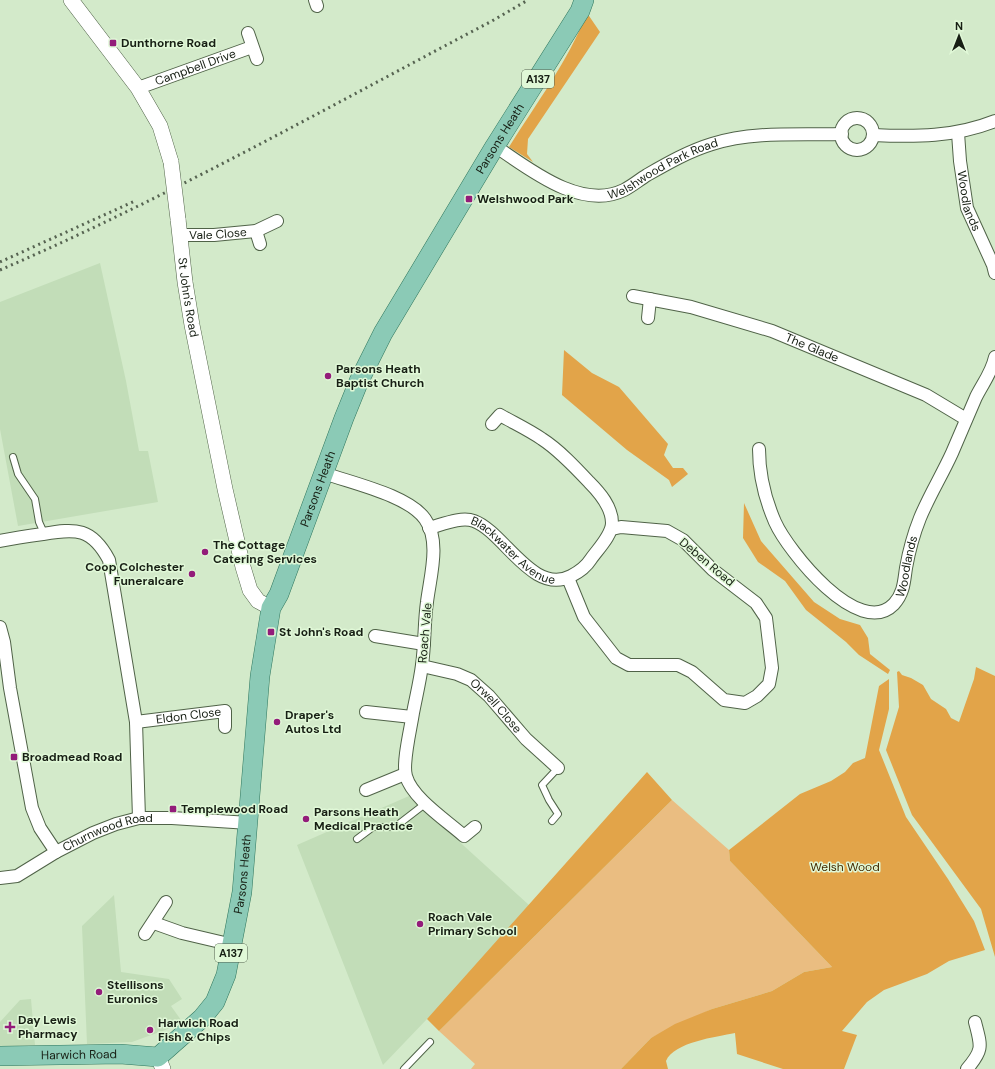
<svg xmlns="http://www.w3.org/2000/svg" width="995" height="1069" font-family="'DM Sans',sans-serif">
<style>
.built{fill:#c2ddb8}
.green{fill:#eabd81}
.forest{fill:#e2a449}
.lines{fill:none;stroke-linecap:round;stroke-linejoin:round}
.service-casing{stroke:#506348;stroke-width:8}
.minor-casing{stroke:#506348;stroke-width:14}
.tertiary-casing{stroke:#506348;stroke-width:16}
.primary-casing{stroke:#30775e;stroke-width:20}
.service{stroke:#fff;stroke-width:6}
.minor{stroke:#fff;stroke-width:12}
.tertiary{stroke:#fff;stroke-width:15}
.primary{stroke:#8bcab6;stroke-width:19}
.rail{stroke:#566351;stroke-width:3;stroke-dasharray:2 4;stroke-linecap:butt}
.tertiary-bridge-casing{stroke:#506348;stroke-width:16;stroke-linecap:butt}
.tertiary-bridge{stroke:#fff;stroke-width:15}
.poi-dot{fill:#931c7a;stroke:#e0f8d7;stroke-width:1.5}
.labels{text-anchor:middle;dominant-baseline:central;stroke-width:3;stroke-linejoin:round;paint-order:stroke}
.shield{fill:#e0f8d7;stroke:#53604e;stroke-width:1}
.shield-label{font-size:11px;font-weight:bold;fill:#171f14}
.poi-label{font-size:12px;font-weight:bold;fill:#171f14;stroke:#e0f8d7;text-anchor:start}
.street-label{font-size:12px;fill:#171f14;stroke:#e0f8d7}
.park-label{font-size:12px;fill:#432a02;stroke:#e0f8d7}
</style>
<rect width="100%" height="100%" fill="#d3eaca"/>
<path class="built" d="M100 263 126 381 139 451H148L158 502 18 526 0 429V302Z
M409 796 529 905 449 996 383 1065 297 845Z
M114 895 121 972 169 979 182 999 171 1006 181 1020 176 1026 132 1042 87 1044 82 926Z
M31 999 35 1045 0 1047V1022L20 1000Z"/>
<path class="green" d="M672 800 729 850 730 861 832 967 804 972 772 991 712 1009 651 1038 621 1069H471L475 1064 439 1031Z"/>
<path class="forest" d="M587 13 600 32 528 139 527 154 533 162 509 147C536 104 568 61 587 13Z
M564 350 592 373 619 387 668 444 664 455 673 468H683L688 474 672 487 669 480 627 450 562 395Z
M744 503 761 541 814 602 840 619 860 625 868 638 870 654 890 670 888 674 859 655 846 642 806 610 785 581 758 562 743 538Z
M976 667 995 676V957L981 909 912 815 886 750 899 707 897 672 899 671 902 675 911 678 923 685 931 699 946 709 951 718 959 722 974 679Z
M889 679V709L879 750 906 817 948 879 974 921 985 950 949 961 927 974 884 990 867 1002 842 1031 857 1035 844 1069H783L737 1054 735 1033C716 1037 674 1042 666 1061L668 1069H621L651 1038 675 1024 712 1009 772 991 804 972 832 967 730 861 729 850 800 794 831 781 845 772 853 763 865 758 879 686Z
M647 772 672 800 439 1031 427 1019Z"/>
<g class="lines">
<defs>
<path id="service" d="M13 457 18 474 35 499 39 522 44 533
M552 821 558 814 549 800 542 785 558 768
M357 839 373 827H395L421 807 424 801
M404 1069 430 1042"/>
<g id="minor">
<path d="M315 0 317 6"/>
<path d="M248 33 257 59"/>
<path id="s1" d="M138 88 252 47"/>
<circle cx="857" cy="134" r="16"/>
<path id="s2" d="M958 133 960 161 967 208 993 265 995 273"/>
<path d="M873 135C915 137 955 137 995 121"/>
<path id="s3" d="M495 146C529 169 581 211 624 190 632 186 639 180 647 175 668 163 689 151 712 144 753 131 800 135 842 134"/>
<path d="M256 231 260 244"/>
<path id="s4" d="M180 235H214L256 231 277 221"/>
<path id="s5" d="M633 296 691 307 772 331 926 395 966 419"/>
<path d="M648 318 650 299"/>
<path id="s6" d="M759 449C759 474 765 499 775 522 788 551 859 640 894 604 904 593 904 581 906 568 909 551 914 533 920 518 929 496 942 475 952 453 960 434 968 416 976 397 983 383 992 372 995 357"/>
<path d="M324 473C351 483 408 495 425 519 441 541 430 577 427 602 424 623 425 644 422 665 420 681 416 697 413 713 411 727 402 763 406 776 412 798 446 820 464 836L475 827"/>
<path id="s7" d="M429 528C441 525 461 516 474 521 504 532 533 596 571 576 579 572 586 567 591 559 598 549 612 535 612 523 612 507 600 493 589 482 575 467 559 450 542 439 529 430 514 423 500 415L492 424"/>
<path d="M0 541C14 538 28 536 43 534 76 528 92 528 109 560L136 722 139 818"/>
<path d="M568 578 584 617 616 658 629 665H678L692 672 724 700 745 703 757 696 769 684 772 668 766 618 756 603 713 570 683 540 667 531 621 527 612 529"/>
<path d="M0 627 4 642 10 688 32 808 40 828 56 852"/>
<path d="M375 636 424 644"/>
<path id="s8" d="M422 666 457 674 471 680 489 696 526 739 558 768"/>
<path d="M366 712 412 717"/>
<path id="s9" d="M136 722 225 711V727"/>
<path d="M366 790 405 774"/>
<path id="s10" d="M0 878 17 876 56 852 93 833 116 824 139 818H172L249 823"/>
<path d="M154 923 182 933 233 945"/>
<path d="M145 934 166 902"/>
<path d="M967 1069C984 1049 981 1046 975 1022"/>
</g>
<g id="tertiary">
<path d="M71 0 138 88 160 126 171 162"/>
<path id="s11" d="M178 219 185 282 192 325 225 489 243 567 250 590 258 601 271 608"/>
<path d="M158 1057 163 1069"/>
</g>
<g id="primary">
<path id="s12" d="M0 1056 120 1054 158 1057 202 1018 215 1002 226 975 242 892 260 676 271 608 279 594 344 418 359 381 383 333 495 146 580 11 584 0"/>
</g>
</defs>
<use href="#service" class="service-casing"/>
<use href="#minor" class="minor-casing"/>
<use href="#tertiary" class="tertiary-casing"/>
<use href="#primary" class="primary-casing"/>
<use href="#service" class="service"/>
<use href="#minor" class="minor"/>
<use href="#tertiary" class="tertiary"/>
<use href="#primary" class="primary"/>
<path class="rail" d="M0 262 135 201
M0 270C169 197 330 106 492 21L528 0"/>
<defs>
<path id="tertiary-bridge" d="M171 162 178 219"/>
</defs>
<use href="#tertiary-bridge" class="tertiary-bridge-casing"/>
<use href="#tertiary-bridge" class="tertiary-bridge"/>
</g>
<g class="poi-dot">
<rect x="109" y="39" width="8" height="8" rx="2"/>
<rect x="465" y="195" width="8" height="8" rx="2"/>
<circle cx="328" cy="376" r="4"/>
<circle cx="205" cy="552" r="4"/>
<circle cx="192" cy="574" r="4"/>
<rect x="267" y="628" width="8" height="8" rx="2"/>
<circle cx="277" cy="722" r="4"/>
<rect x="10" y="753" width="8" height="8" rx="2"/>
<rect x="169" y="805" width="8" height="8" rx="2"/>
<circle cx="306" cy="819" r="4"/>
<circle cx="420" cy="924" r="4"/>
<circle cx="99" cy="992" r="4"/>
<path d="M8 1021h4v4h4v4h-4v4h-4v-4h-4v-4h4z"/>
<circle cx="150" cy="1030" r="4"/>
</g>
<g class="labels">
<g class="shield">
<rect x="522" y="70" width="32" height="18" rx="3"/>
<rect x="215" y="944" width="32" height="18" rx="3"/>
</g>
<g class="shield-label">
<text x="538" y="79">A137</text>
<text x="231" y="953">A137</text>
</g>
<g class="poi-label">
<text x="121" y="43">Dunthorne Road</text>
<text x="477" y="199">Welshwood Park</text>
<text x="336" y="369">Parsons Heath<tspan x="336" dy="14">Baptist Church</tspan></text>
<text x="213" y="545">The Cottage<tspan x="213" dy="14">Catering Services</tspan></text>
<text x="184" y="567" text-anchor="end">Coop Colchester<tspan x="184" dy="14">Funeralcare</tspan></text>
<text x="279" y="632">St John's Road</text>
<text x="285" y="715">Draper's<tspan x="285" dy="14">Autos Ltd</tspan></text>
<text x="22" y="757">Broadmead Road</text>
<text x="181" y="809">Templewood Road</text>
<text x="314" y="812">Parsons Heath<tspan x="314" dy="14">Medical Practice</tspan></text>
<text x="428" y="917">Roach Vale<tspan x="428" dy="14">Primary School</tspan></text>
<text x="107" y="985">Stellisons<tspan x="107" dy="14">Euronics</tspan></text>
<text x="18" y="1020">Day Lewis<tspan x="18" dy="14">Pharmacy</tspan></text>
<text x="158" y="1023">Harwich Road<tspan x="158" dy="14">Fish &amp; Chips</tspan></text>
</g>
<g class="street-label">
<text stroke="none"><textPath href="#s1" startOffset="61">Campbell Drive</textPath></text>
<text stroke="none"><textPath href="#s12" startOffset="1161">Parsons Heath</textPath></text>
<text stroke="none"><textPath href="#s3" startOffset="187">Welshwood Park Road</textPath></text>
<text stroke="none"><textPath href="#s2" startOffset="69">Woodlands</textPath></text>
<text stroke="none"><textPath href="#s4" startOffset="38">Vale Close</textPath></text>
<text stroke="none"><textPath href="#s11" startOffset="79">St John's Road</textPath></text>
<text stroke="none"><textPath href="#s5" startOffset="187">The Glade</textPath></text>
<text stroke="none"><textPath href="#s12" startOffset="765">Parsons Heath</textPath></text>
<text stroke="none"><textPath href="#s7" startOffset="96">Blackwater Avenue</textPath></text>
<text transform="translate(707 562) rotate(40)">Deben Road</text>
<text stroke="none"><textPath href="#s6" startOffset="276">Woodlands</textPath></text>
<text transform="translate(425 633) rotate(-85)">Roach Vale</text>
<text stroke="none"><textPath href="#s8" startOffset="87">Orwell Close</textPath></text>
<text stroke="none"><textPath href="#s9" startOffset="53">Eldon Close</textPath></text>
<text stroke="none"><textPath href="#s10" startOffset="119">Churnwood Road</textPath></text>
<text stroke="none"><textPath href="#s12" startOffset="369">Parsons Heath</textPath></text>
<text stroke="none"><textPath href="#s12" startOffset="79">Harwich Road</textPath></text>
</g>
<g class="park-label">
<text x="845" y="867">Welsh Wood</text>
</g>
</g>
<g transform="translate(959 36)" stroke="#e0f8d7" stroke-width="3" paint-order="stroke">
<path d="M0-3L7 15L0 10L-7 15Z" fill="#171f14"/>
<text y="-6" font-size="11" font-weight="bold" text-anchor="middle" fill="#171f14">N</text>
</g>
</svg>
